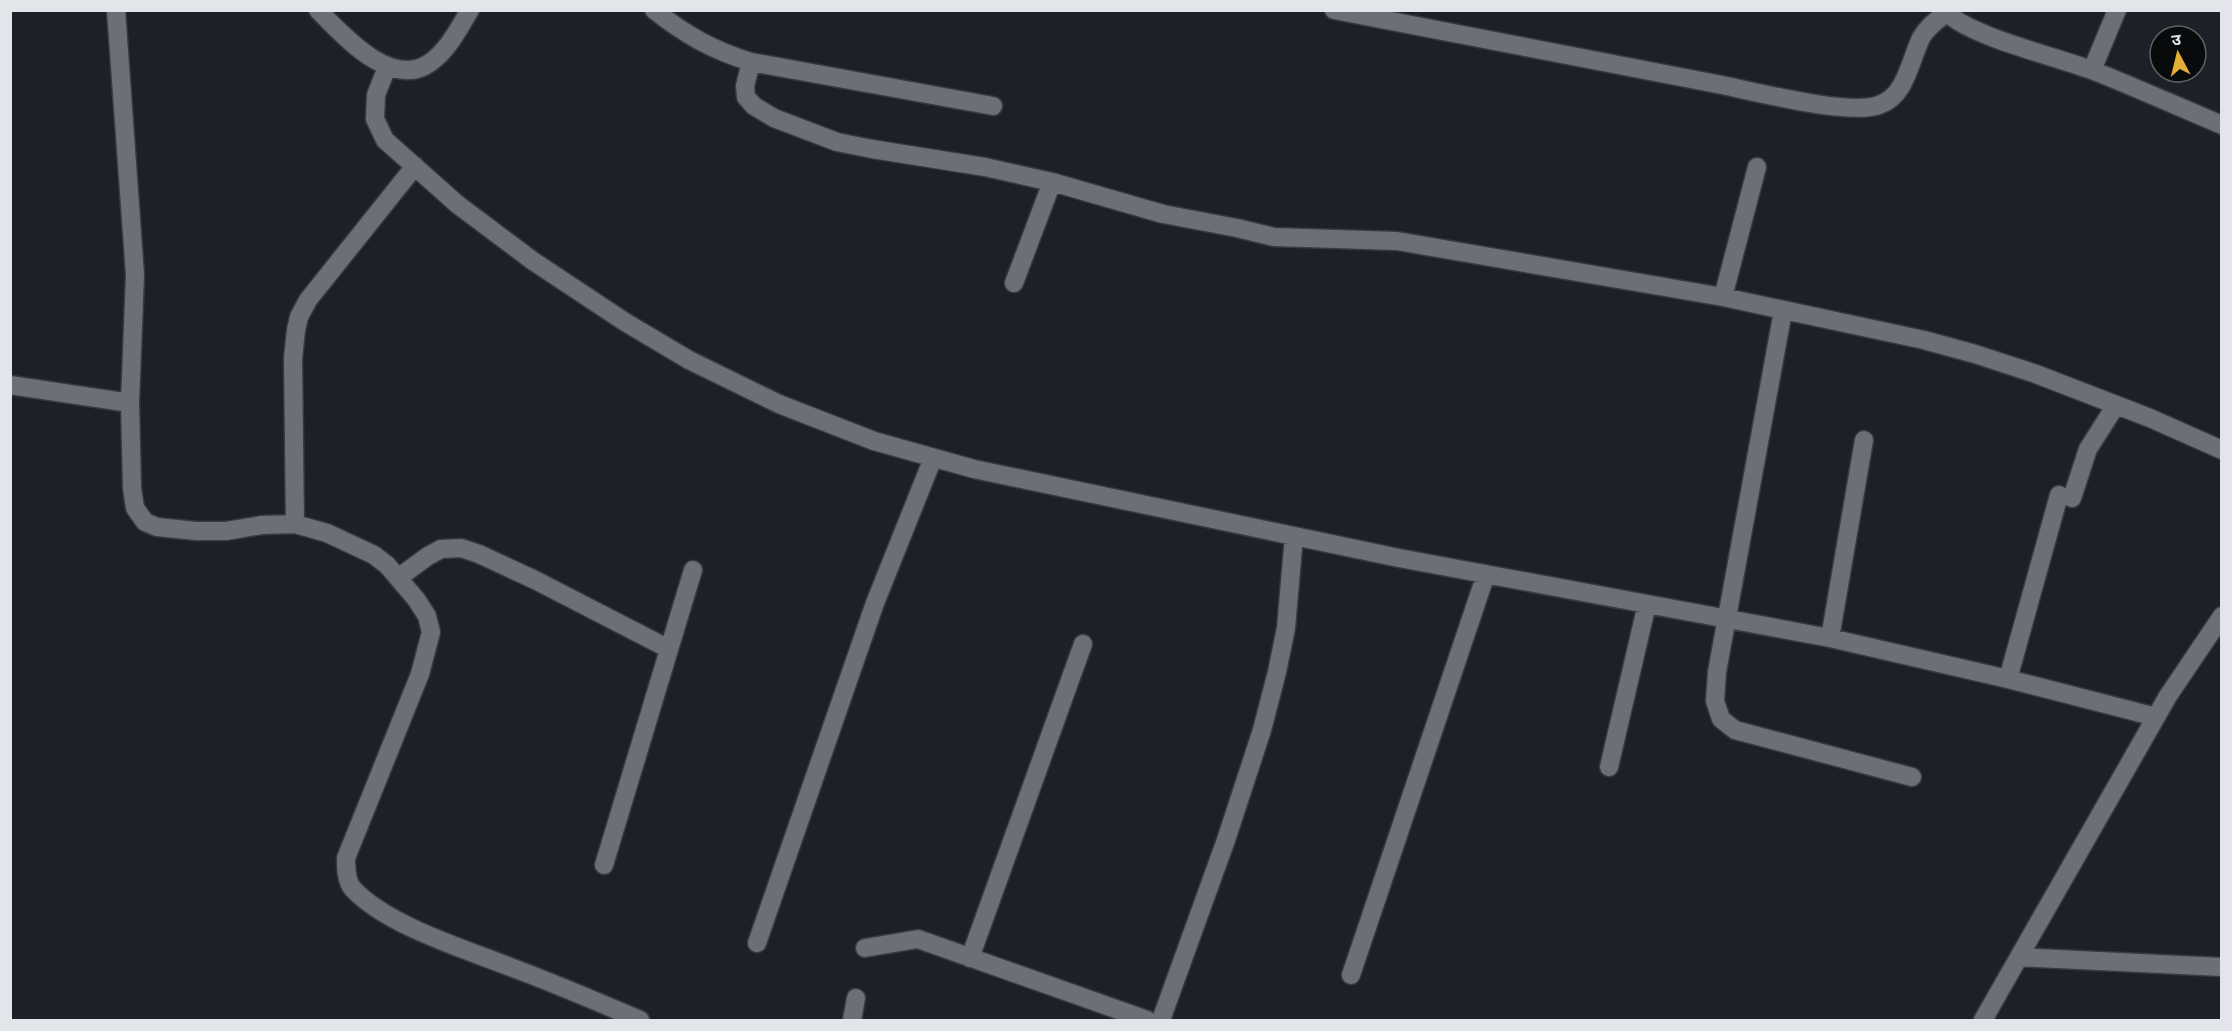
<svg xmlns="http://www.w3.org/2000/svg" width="2232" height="1031" font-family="Signika,'Noto Sans Devanagari',sans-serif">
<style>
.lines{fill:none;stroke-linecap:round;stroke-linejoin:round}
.minor-casing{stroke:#373a3f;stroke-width:21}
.minor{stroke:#6b6f77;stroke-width:18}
</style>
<rect width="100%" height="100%" fill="#1d2026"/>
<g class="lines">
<defs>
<path id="minor" d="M116 10 135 275 130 403 132 488 135 508 145 522 157 527 196 531H226L262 525 295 524 327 533 374 555 387 565 416 599 427 616 431 632 420 674 346 858C346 868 346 881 353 889 388 926 465 949 513 968 556 984 598 1002 640 1020
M318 10C343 35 392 91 431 62 448 50 459 28 470 10
M654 10C686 35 712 50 751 62L993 106
M1334 10C1463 35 1593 60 1722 85 1756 92 1850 116 1879 105 1906 96 1910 61 1921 38 1927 27 1937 20 1946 13
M1945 10C1963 35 2061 58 2094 71 2137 88 2179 107 2222 125
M751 62 745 86 746 97 754 106 774 118 837 142 872 149 985 167 1052 182 1163 214 1237 228 1274 237 1397 241 1723 297 1924 340 1975 354 2036 374 2150 418 2222 450
M387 67 376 95 375 119 385 140 457 204 533 261 625 322 689 360 779 404 874 441 974 469 1399 558 1830 638 2008 679 2156 717
M2092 70 2117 10
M1014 283 1052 182
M1723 297 1757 167
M1783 311 1717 672 1715 701 1721 719 1735 730 1912 777
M10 385 130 403
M2072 498 2088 449 2116 405
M295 524 293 359 296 330 299 317 308 300 415 166
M398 578 428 556 441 549 461 548 479 554 535 580 669 649
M1830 638 1864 440
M2008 679 2059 495
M1609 767 1647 604
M604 865 693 570
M757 943 875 603 933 458
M865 948 918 939 1147 1020
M2019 957 2222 967
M970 958 1083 644
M1351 975 1486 574
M852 1020 856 998
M1161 1020 1226 840 1262 730 1277 672 1286 628 1294 536
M1983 1020 2168 696 2222 616"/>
</defs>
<use href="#minor" class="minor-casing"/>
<use href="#minor" class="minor"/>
</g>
<rect width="2232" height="1031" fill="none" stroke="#e2e5e9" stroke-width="24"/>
<g transform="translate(2178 54) rotate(353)"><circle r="28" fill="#080a0c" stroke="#5f6264" stroke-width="1.5"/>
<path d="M0-4.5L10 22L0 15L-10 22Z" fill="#e3ae35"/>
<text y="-9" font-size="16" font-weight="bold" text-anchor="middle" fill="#e2e5e9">उ</text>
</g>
</svg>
